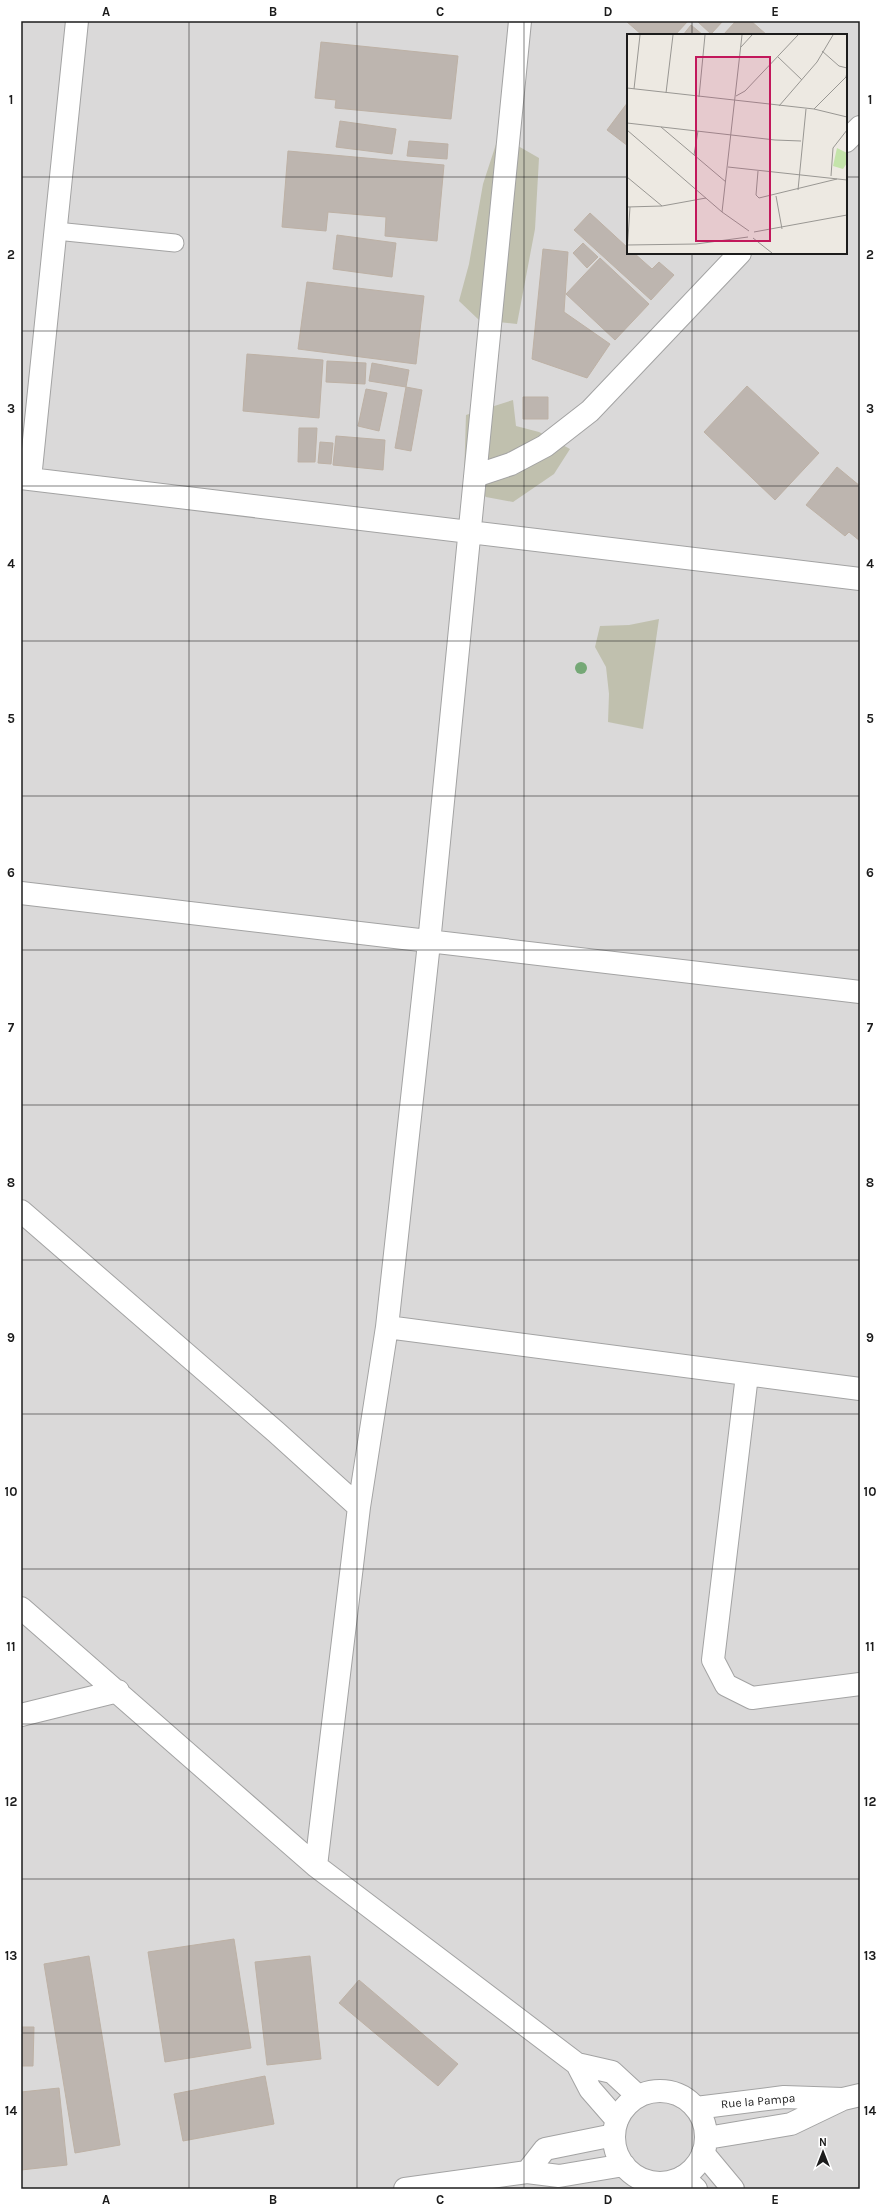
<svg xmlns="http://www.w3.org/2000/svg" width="881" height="2210" font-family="Karla,sans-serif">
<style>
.residential{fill:#dad9d9;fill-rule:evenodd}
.construction{fill:#c0c0ae}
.building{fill:#bdb5af;stroke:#bdb1a5}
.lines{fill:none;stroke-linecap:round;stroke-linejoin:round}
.service-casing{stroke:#a3a3a3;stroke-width:19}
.minor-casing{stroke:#a3a3a3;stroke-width:24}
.tertiary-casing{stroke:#a3a3a3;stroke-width:24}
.service{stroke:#fff;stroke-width:17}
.minor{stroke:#fff;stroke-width:22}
.tertiary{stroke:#fff;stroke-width:22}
.tree{fill:#75a876}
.grid{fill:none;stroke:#1c1c1c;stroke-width:1;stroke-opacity:0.55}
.labels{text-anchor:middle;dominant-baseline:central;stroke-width:3.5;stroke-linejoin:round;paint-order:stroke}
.street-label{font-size:12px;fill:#1c1c1c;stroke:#fff}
.inset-road{fill:none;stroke:#999793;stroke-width:1}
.view{fill:#c2185b;fill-opacity:0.15;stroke:#c2185b;stroke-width:2}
.inset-edge{fill:none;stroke:#1c1c1c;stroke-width:2}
.neatline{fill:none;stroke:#1c1c1c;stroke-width:1.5}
.grid-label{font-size:13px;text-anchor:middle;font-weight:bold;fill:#1c1c1c}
</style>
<rect width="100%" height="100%" fill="#ede9e2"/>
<path class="residential" d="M21 21H860V2189H21ZM628 35H846V253H628Z"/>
<path class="construction" d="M499 135 539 158 535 229 517 324 479 320 459 301 469 264 483 184Z
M513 400 516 426 539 432 570 449 554 474 513 502 486 497 464 479 466 415Z
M659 619 643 729 608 722 609 694 606 667 595 647 600 626 629 625Z"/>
<path class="building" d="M626 21H688L675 35H642Z
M697 21H723L711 34Z
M736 21H751L767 35H723Z
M691 25 703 35H683Z
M321 42 458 56 451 119 335 108 336 100 315 98Z
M628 102V146L607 130Z
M340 121 396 129 392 154 336 147Z
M409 141 448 144 447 159 407 156Z
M288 151 444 165 437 241 385 236 386 217 328 212 326 231 282 227Z
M590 213 628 248V253H634L652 269 659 262 674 275 651 300 574 230Z
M337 235 396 243 392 277 333 269Z
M583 243 598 257 587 268 573 253Z
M543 249 568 252 564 312 610 344 587 378 532 359Z
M600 258 649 304 615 340 566 294Z
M307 282 424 296 416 364 298 349Z
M247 354 323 360 319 418 243 411Z
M327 361 366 363 365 384 326 382Z
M372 363 409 370 406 387 369 381Z
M747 386 819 453 775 500 704 432Z
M406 387 422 390 411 451 395 448Z
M366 389 387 393 379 431 358 426Z
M523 397H548V419H523Z
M299 428H317L315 462H298Z
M336 436 385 440 383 470 333 465Z
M320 442 333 443 331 464 318 463Z
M837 467 860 486V541L849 532 845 536 806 505Z
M234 1939 251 2048 165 2062 148 1952Z
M89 1956 120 2145 75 2153 44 1964Z
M310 1956 321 2059 267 2065 255 1962Z
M359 1980 458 2064 438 2086 339 2003Z
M21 2027H34L33 2066H21Z
M265 2076 274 2124 183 2141 174 2094Z
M59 2088 67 2165 21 2170V2092Z"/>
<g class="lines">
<defs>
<path id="service" d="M56 231 175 243"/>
<path id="minor" d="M846 141 860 127
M475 476 511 464 545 446 590 411 740 253
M21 478 860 579
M30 479 77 21
M21 893 860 992
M21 1211 276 1432 359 1507
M387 1327 860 1389
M747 1375 713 1660 726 1685 752 1698 860 1684
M21 1608 316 1866 577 2064 612 2072 638 2096
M21 1715 118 1691
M316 1866 359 1507 387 1327 429 943 520 21
M577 2064 590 2089 617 2120
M703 2153 733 2189
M683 2177 696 2189"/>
<path id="tertiary" d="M614 2137a46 46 0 1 1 92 0a46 46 0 1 1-92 0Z
M696 2108 784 2097 843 2099 860 2095
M707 2138 791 2124 841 2100
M527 2172 545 2149 614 2135
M405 2189 527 2172 559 2176 624 2165"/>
</defs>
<use href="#service" class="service-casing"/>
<use href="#minor" class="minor-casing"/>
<use href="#tertiary" class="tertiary-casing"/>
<use href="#service" class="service"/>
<use href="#minor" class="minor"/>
<use href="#tertiary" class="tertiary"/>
</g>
<circle class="tree" cx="581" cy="668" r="6"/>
<path class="grid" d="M189 21V2189M357 21V2189M524 21V2189M692 21V35M21 177H628M846 177H860M692 253V2189M21 331H860M21 486H860M21 641H860M21 796H860M21 950H860M21 1105H860M21 1260H860M21 1414H860M21 1569H860M21 1724H860M21 1879H860M21 2033H860"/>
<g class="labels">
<g class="street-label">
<text transform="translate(758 2101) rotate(-5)">Rue la Pampa</text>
</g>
</g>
<g transform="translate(627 34)">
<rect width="220" height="220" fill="#ede9e2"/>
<path d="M210 114 220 119V129L216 135 206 132Z" fill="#c4e4aa"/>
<path class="inset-road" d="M114 13 125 1M195 17 212 32 220 34M151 23 175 46M0 54 187 75 220 83M7 55 13 1M39 59 46 1M109 62 118 57 171 1M72 63 78 1M152 72 190 28 206 1M187 75 219 43 220 38M0 89 148 106 174 107M34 93 99 148M0 96 95 178 122 197M67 121 71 97M101 133 220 146M131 137 129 161 132 164 210 145M204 142 206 114 220 96M0 143 35 172M171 156 179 75M149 162 155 195M0 173 35 172 79 164M95 178 115 1M127 198 220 181M126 204 145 219M0 211 69 210 121 203M0 219 3 173"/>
<path class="view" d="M69 23H143V207H69Z"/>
<rect width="220" height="220" class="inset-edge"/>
</g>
<rect width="881" height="2210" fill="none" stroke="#ffffff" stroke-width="44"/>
<g transform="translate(823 2152)" stroke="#ffffff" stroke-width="3" paint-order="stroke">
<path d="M0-3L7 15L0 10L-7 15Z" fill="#1c1c1c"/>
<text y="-6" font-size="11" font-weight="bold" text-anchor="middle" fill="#1c1c1c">N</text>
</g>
<rect x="22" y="22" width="837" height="2166" class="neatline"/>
<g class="grid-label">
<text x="106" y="16">A</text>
<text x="273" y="16">B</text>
<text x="440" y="16">C</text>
<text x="608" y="16">D</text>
<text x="775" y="16">E</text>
<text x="11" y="104">1</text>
<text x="870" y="104">1</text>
<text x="11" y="259">2</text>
<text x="870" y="259">2</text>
<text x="11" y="413">3</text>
<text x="870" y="413">3</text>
<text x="11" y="568">4</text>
<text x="870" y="568">4</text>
<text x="11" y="723">5</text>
<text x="870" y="723">5</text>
<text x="11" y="877">6</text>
<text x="870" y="877">6</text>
<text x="11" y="1032">7</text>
<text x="870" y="1032">7</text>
<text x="11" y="1187">8</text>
<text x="870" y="1187">8</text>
<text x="11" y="1342">9</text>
<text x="870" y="1342">9</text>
<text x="11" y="1496">10</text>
<text x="870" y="1496">10</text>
<text x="11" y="1651">11</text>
<text x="870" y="1651">11</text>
<text x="11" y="1806">12</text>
<text x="870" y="1806">12</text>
<text x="11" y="1960">13</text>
<text x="870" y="1960">13</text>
<text x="11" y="2115">14</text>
<text x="870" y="2115">14</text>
<text x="106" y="2204">A</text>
<text x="273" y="2204">B</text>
<text x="440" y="2204">C</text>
<text x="608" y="2204">D</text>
<text x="775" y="2204">E</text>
</g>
</svg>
